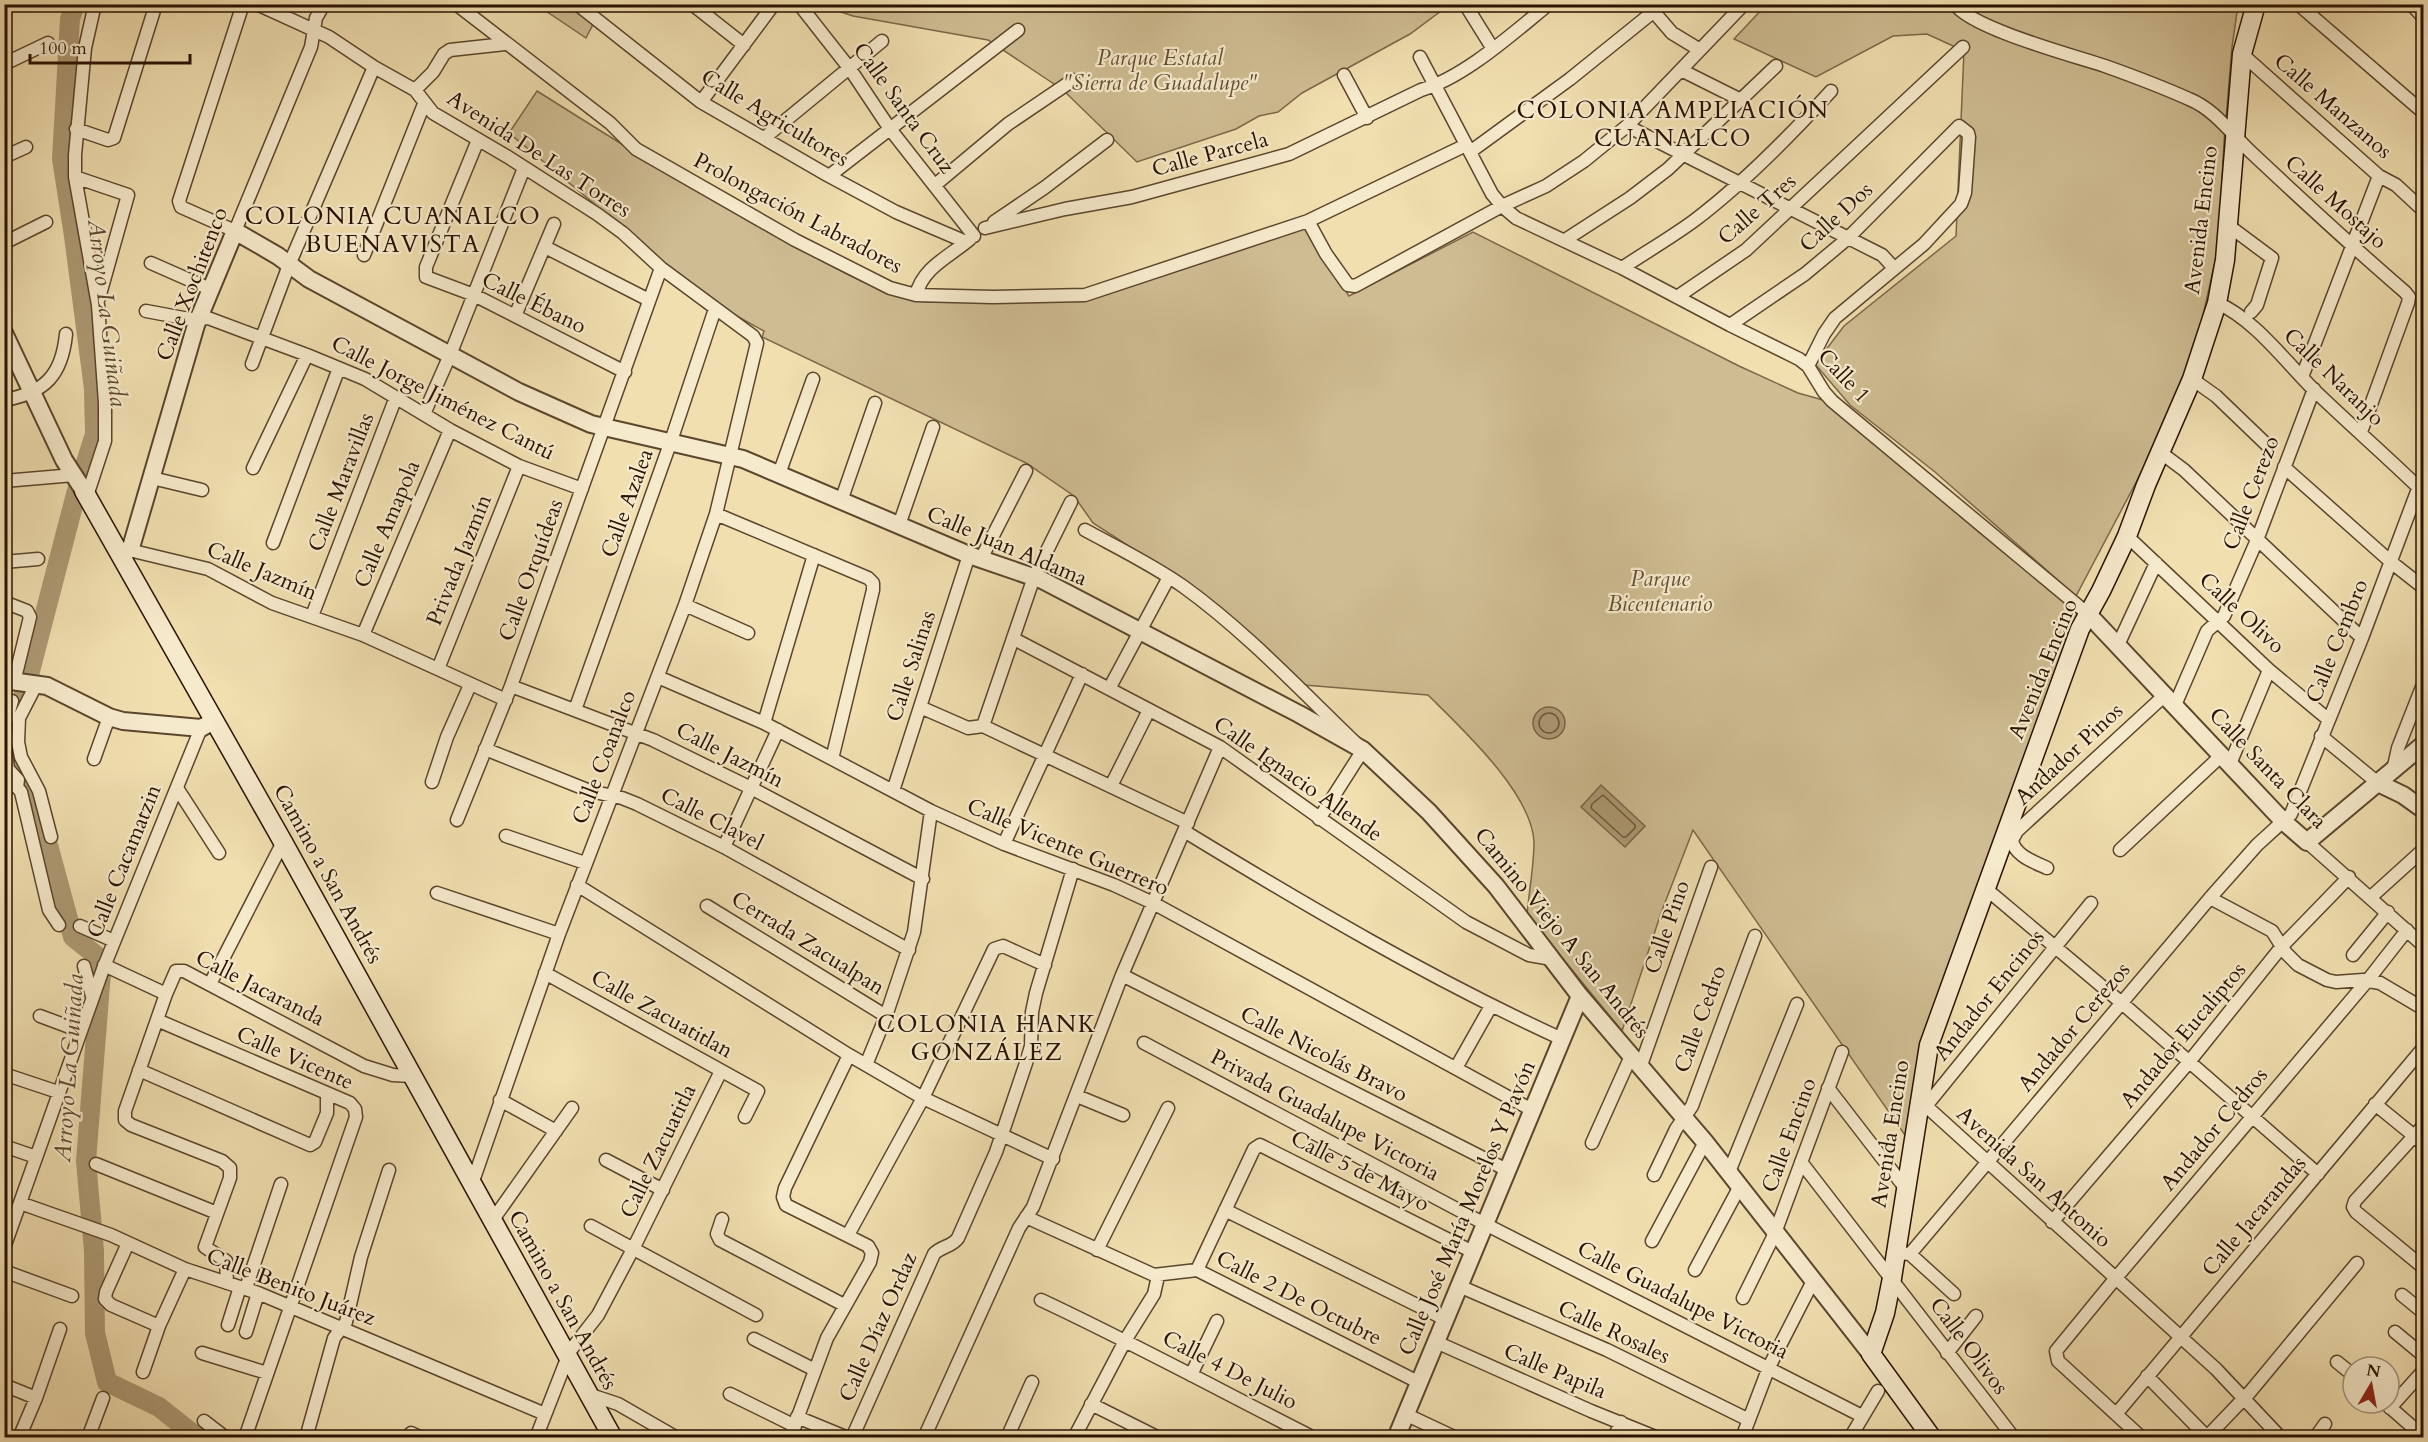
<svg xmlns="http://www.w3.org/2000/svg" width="2428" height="1442" font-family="Cardo,serif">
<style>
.green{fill:#cfbc92;stroke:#7c6749;stroke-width:1.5}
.water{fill:#ad9974;stroke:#786346;stroke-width:1.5}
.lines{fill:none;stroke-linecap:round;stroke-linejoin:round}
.shore{stroke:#6b563a;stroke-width:1.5}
.river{stroke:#ad9974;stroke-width:20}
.minor-casing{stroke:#5b452c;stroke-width:15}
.tertiary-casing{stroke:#5b452c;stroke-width:20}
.secondary-casing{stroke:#291200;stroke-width:21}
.minor{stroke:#f6eacc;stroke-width:12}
.tertiary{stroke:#f6eacc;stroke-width:16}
.secondary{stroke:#f6eacc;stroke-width:18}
.labels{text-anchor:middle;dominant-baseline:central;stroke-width:4.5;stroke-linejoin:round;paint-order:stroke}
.park-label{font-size:22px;font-style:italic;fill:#634e33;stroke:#f6eacc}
.street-label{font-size:22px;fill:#291200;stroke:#f6eacc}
.neighbourhood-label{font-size:24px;letter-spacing:1.5px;fill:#291200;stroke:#f6eacc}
.water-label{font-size:24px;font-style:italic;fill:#5e482e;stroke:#f6eacc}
</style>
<rect width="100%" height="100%" fill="#f1dfb0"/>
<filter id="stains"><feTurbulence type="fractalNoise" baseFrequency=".00333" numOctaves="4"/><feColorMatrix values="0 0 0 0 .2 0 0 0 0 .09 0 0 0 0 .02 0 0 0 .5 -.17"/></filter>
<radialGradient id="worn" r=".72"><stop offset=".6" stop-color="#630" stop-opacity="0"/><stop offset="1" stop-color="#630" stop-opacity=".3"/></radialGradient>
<path class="green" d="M537 5H603L586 38Z
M820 5H1449L1410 34 1302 93 1278 112 1259 116 1236 129 1137 162 1063 90 988 40 853 16Z
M1766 5H2238L2232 47 2224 142 2219 243 2188 384 2076 596 1935 472 1850 405 1815 364 1844 326 1956 236 1964 51 1927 34 1893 36 1816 77 1734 39Z
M537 91C618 142 699 193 784 240 828 264 875 293 925 302L1083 301 1304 228 1349 296 1473 232 1739 366 1798 393 1830 402 1975 529 2079 614 1941 993 1919 1047 1909 1141 1693 830 1661 913 1622 1031 1527 915C1529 891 1534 866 1534 842 1532 793 1461 728 1428 695L1304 685 1182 580 1093 523 1074 496 1026 463 762 337 764 331 717 305 664 265 609 216 509 133Z"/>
<path class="water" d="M1533 723a16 16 0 1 1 32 0a16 16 0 1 1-32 0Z
M1601 785 1645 826 1625 847 1581 807Z"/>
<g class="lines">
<path class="shore" d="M1539 723a10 10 0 1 1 20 0a10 10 0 1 1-20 0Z
M1603 795 1635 825V828L1626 837H1623L1591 808 1592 804Z"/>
<path class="river" d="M75 4 70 19 62 159 74 236 94 389 95 434 76 494 23 698 10 732 16 768 35 797 73 937 102 960 86 1161 94 1251 95 1333 107 1382 159 1407 198 1438"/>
<defs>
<path id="minor" d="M243 4 179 201 181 207 235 231 311 47 316 18 324 4
M257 4 329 37 374 67 415 90 433 113 508 157 597 214 623 233 661 268 753 336 757 343 716 514 685 605 559 934 472 1184
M456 4 610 123 636 149 795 240 890 288 916 295 993 297 1085 295 1308 221 1466 145
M577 4 701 102 829 176 896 212 966 242
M692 4 744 45
M799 4 850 69 890 129 974 236
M1465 4 1493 49
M1647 4 1672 33 1700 50
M1955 4C1970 28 2075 56 2105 66 2133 76 2162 87 2189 99 2216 110 2233 136 2254 155 2304 202 2354 248 2405 292L2409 297 2408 303 2361 432
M2298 4 2424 113
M2411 4 2423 17
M2242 54 2379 176 2396 185 2424 211
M1420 57 1492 194 1502 206 1516 218 1622 268 1730 325 1799 359 1808 366 1824 392 1832 401 2088 614
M4 64 48 43
M1683 71 1741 100
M1344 75 1367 118
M415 90 433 72 444 54 450 50 505 44
M701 102 774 4
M1627 126 1882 255 1894 268
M76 129 108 140 114 138 156 4
M764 138 882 41
M478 140 426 267V277L474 295 625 372
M1470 152 1570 79 1653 12
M4 157 26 147
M829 176 1018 30
M75 177 128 195 99 298
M935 185 1008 124 1073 80
M1308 221 1326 254 1348 285 1355 286 1502 206 1546 186 1584 161 1627 126 1744 4
M994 222 1044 188 1107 140
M2229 226 2272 258 2257 305 2251 312
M985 228 1065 209 1132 197 1289 154 1421 90C1465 77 1513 33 1549 4
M1565 240 1630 198 1668 169 1776 66
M4 243 46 222
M545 247 649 300
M364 255 424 104
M151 263 210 289
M1622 268C1646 252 1672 237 1695 220 1745 182 1789 137 1831 91
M916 295C923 267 949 257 970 239
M1677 297 1746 250 1963 47
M2217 303C2253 318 2285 361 2313 389 2347 422 2384 454 2418 487
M146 311 189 319 208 318 307 355 365 379 450 430 519 466 582 489
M515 316 554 224
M1730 325 1805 274 1847 239 1959 126 1968 133 1969 137 1965 193 1961 204 1924 244 1835 318 1824 334 1808 366
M252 364 289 265 374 67
M2302 377 2379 176
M2192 379 2216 396 2267 445
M4 400C45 393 62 375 66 334
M424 414 450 355 524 168
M2160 452 2184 470 2362 638
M2284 467 2391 562 2424 588
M253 468 307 355
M779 474 813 379
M152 478 202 490
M4 481 74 475
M87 496 105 441V403L98 305 75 177V155L85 48 95 4
M841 501 875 403
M716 514 868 578 873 583V590L832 759
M899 525 933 427
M1085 530C1118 548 1153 565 1184 587 1249 634 1305 695 1363 750L1319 819
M2127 536 2269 670 2329 720
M273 543 339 368
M129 550 208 569 272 603 363 635 506 700
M981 559 1026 471
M4 562 38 559
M4 602 27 611 30 617 14 682
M685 605 748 633
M312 616 396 397
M363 635 450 430
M1014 639 1220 747 1466 922 1529 955 1552 959
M2118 645 2156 563
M438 669 519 466
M658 677 764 723 931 811 1004 844 1114 885 1153 903 1532 1110
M37 683 19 718 18 742 21 757 39 791 51 837
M511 686 653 740 751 788 923 879
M1109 689 1169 577
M2175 705 2207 631 2224 616 2257 540 2314 389
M920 707 968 728 983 726 1188 823
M575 710 671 441 715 309
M764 723 814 555
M983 726 1034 577 1071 502
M4 730 12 701
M2321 736 2378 783
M4 739 8 769 18 780 17 787 21 792 49 910 59 925
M485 749 590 791 622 798 637 804 724 847 909 950
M94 759 109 717
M2230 764 2269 670
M2393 771 2398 748 2424 682
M432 782 447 737 470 685
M4 783 17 787
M1111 786 1149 710
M177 788 219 853
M893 791 969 555
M457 820 511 686 661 268
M1184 831C1307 906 1431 979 1562 1039
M506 836 585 863
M2007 836 2012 840 2017 831 2165 695
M2012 840C2014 855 2034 862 2047 868
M2307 842 2424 946
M1004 844 1082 674
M724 847 778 730
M2120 850 2222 755
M577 885 849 1055 923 1098 1053 1159
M1985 888 2123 1004 2318 1174
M437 893 559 934
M2371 897 2424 849
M2210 898 2272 931 2286 953 2298 965 2327 980 2336 982 2363 980 2380 983 2424 1009
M707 906 886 1016
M80 926 114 941
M2353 955 2388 912
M104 965 166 994
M84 966 92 996
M545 973 758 1091 745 1117
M1122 975 1507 1170
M210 984 283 842
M40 1016 80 1031
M157 1020 350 1103 355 1109 356 1117 245 1438
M1144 1043 1485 1224 1862 1416
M866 1065 886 1016 914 932 931 811
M1456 1068 1491 1006
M1640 1068 1711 867
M139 1070 310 1145 315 1142 327 1113V1094
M4 1074 58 1092
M1828 1088 1906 1189
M1077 1096 1123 1115
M500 1100 556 1131
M1920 1101 1926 1106 2091 903
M2375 1104 2424 1144
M1926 1106 2216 1369 2281 1438
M2424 1125 2355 1201 2353 1207 2356 1212 2424 1268
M1592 1143 1631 1056
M4 1146 36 1157
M606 1160 663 1190
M1801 1162 2014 1438
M96 1164 217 1213
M1729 1172 1797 1004
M1654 1175 1676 1129 1692 1106 1755 936
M20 1203 111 1235 185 1269 258 1293 545 1414
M1225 1210 1445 1319
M1026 1217 1154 1275 1197 1270 1418 1382
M722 1219 717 1234 720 1240 844 1305
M492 1221 572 1108
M2052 1222 2189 1062 2283 945 2349 877
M591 1226 756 1315
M848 1235 923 1098 994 949 1003 946 1045 965
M1652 1241 1705 1142
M128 1243 106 1292 105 1299 111 1305 159 1326
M4 1248 103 969 201 728
M1097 1250 1168 1108
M1896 1253 1910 1254 2210 898 2257 845 2291 814 2362 638 2424 473
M1910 1254 1954 1294
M1197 1270 1254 1149 1260 1145 1473 1252
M1695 1270 1740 1186
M4 1271 72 1296
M227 1283 226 1261 205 1247 230 1178V1168L222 1161 131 1125 125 1120V1111L166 994 176 971H184L364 1066 393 1075 412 1076
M1459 1286 1607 1350 1749 1420
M246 1288 281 1184
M2402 1295 2424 1313
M1743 1298 1775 1233 1842 1052
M1041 1300C1133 1343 1223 1392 1314 1438
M228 1325 240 1287
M246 1332 258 1293
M2395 1332 2424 1356
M754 1339 815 1370
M1436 1342 1591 1411 1658 1438
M202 1353 267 1373
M1947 1353 1976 1316
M2337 1362 2353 1375
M143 1372 159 1326 185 1269
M1191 1375 1217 1321
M2147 1376 2208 1438
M4 1385 36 1398
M588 1394 618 1404 677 1438
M730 1394 795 1426
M2385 1403 2424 1437
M1091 1404 1159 1438
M2390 1408 2424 1370
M2117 1413 2424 1047
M1405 1414 1456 1438
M797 1417 848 1438
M204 1421 226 1438
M411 1433 422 1438
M2207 1437 2250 1392 2357 1263
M19 1438 36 1398 60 1329
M88 1438 103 1398
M306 1438 334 1338 346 1322 361 1257 389 1170
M536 1438 570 1351 598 1315 633 1249 721 1071
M790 1438 827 1338 870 1262 872 1253 868 1246 786 1205 783 1197 785 1188 849 1055
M852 1438 934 1254C941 1246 952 1247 958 1238L996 1152 1026 1063 1031 1046 1032 1012 1036 993 1073 869
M924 1438 1019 1228 1033 1207 1122 975 1220 747
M1007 1438 1032 1382
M1074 1438 1126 1339 1154 1294 1158 1276
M1614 1438 1621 1422
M1742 1438 1769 1367 1813 1281
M1850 1438 1878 1391
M2142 1438 2058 1361 2056 1351 2115 1279 2368 980 2407 930
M2315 1438 2325 1424"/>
<path id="tertiary" d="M4 333 64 460 84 491
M121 555 129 550 132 544 196 325 235 231 278 256 309 279 519 392 591 424 743 459 969 555 1042 580 1299 714 1363 750 1429 812 1496 886 1580 996 1705 1142 1871 1354
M2088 614 2284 822 2307 842 2424 744
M4 680 47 686 109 717 123 721 201 728 214 721
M2378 783 2403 795 2424 810
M1396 1438 1580 996"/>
<path id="secondary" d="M84 491 283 842 613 1438
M1932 1438 1871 1354 1885 1313 1892 1278 1929 1045 2080 629 2101 591 2127 536 2146 485 2192 379 2217 303 2225 260 2242 54 2256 4"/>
</defs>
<use href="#minor" class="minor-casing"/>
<use href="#tertiary" class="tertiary-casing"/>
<use href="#secondary" class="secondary-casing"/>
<use href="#minor" class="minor"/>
<use href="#tertiary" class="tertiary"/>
<use href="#secondary" class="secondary"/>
</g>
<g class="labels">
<g class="park-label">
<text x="1160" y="58">Parque Estatal<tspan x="1160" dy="25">"Sierra de Guadalupe"</tspan></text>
<text x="1660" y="579">Parque<tspan x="1660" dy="25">Bicentenario</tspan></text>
</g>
<g class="street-label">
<text transform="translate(2333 106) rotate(41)">Calle Manzanos</text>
<text transform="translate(904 108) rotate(54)">Calle Santa Cruz</text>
<text transform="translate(775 118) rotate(31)">Calle Agricultores</text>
<text transform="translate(539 154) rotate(33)">Avenida De Las Torres</text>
<text transform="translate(1210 154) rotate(-15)">Calle Parcela</text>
<text transform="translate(2336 202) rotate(42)">Calle Mostajo</text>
<text transform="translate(1757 209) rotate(-41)">Calle Tres</text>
<text transform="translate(798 213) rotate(28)">Prolongación Labradores</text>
<text transform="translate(1836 217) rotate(-43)">Calle Dos</text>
<text transform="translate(2201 220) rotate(-83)">Avenida Encino</text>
<text transform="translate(192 284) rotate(-69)">Calle Xochitenco</text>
<text transform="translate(534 303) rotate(26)">Calle Ébano</text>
<text transform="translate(1844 376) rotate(47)">Calle 1</text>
<text transform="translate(2334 377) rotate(44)">Calle Naranjo</text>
<text transform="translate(443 398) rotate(27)">Calle Jorge Jiménez Cantú</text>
<text transform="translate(341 482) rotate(-69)">Calle Maravillas</text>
<text transform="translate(2251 493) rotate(-69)">Calle Cerezo</text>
<text transform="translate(627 503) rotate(-70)">Calle Azalea</text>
<text transform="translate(387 524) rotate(-67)">Calle Amapola</text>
<text transform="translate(1007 546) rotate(23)">Calle Juan Aldama</text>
<text transform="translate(459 560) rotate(-68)">Privada Jazmín</text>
<text transform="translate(531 570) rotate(-70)">Calle Orquídeas</text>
<text transform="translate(262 571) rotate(23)">Calle Jazmín</text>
<text transform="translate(2242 613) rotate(43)">Calle Olivo</text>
<text transform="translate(2337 641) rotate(-68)">Calle Cembro</text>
<text transform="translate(911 666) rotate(-72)">Calle Salinas</text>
<text transform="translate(2043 669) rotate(-68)">Avenida Encino</text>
<text transform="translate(2069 754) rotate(-43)">Andador Pinos</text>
<text transform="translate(730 755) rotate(27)">Calle Jazmín</text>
<text transform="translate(604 757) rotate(-69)">Calle Coanalco</text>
<text transform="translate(2268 768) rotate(46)">Calle Santa Clara</text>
<text transform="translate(1298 779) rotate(35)">Calle Ignacio Allende</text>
<text transform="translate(712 819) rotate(27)">Calle Clavel</text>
<text transform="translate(1068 847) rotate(23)">Calle Vicente Guerrero</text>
<text transform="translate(124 861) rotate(-68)">Calle Cacamatzin</text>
<text transform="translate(328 874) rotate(61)">Camino a San Andrés</text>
<text transform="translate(1667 927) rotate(-71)">Calle Pino</text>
<text transform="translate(1562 933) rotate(51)">Camino Viejo A San Andrés</text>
<text transform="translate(808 943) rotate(32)">Cerrada Zacualpan</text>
<text transform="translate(260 988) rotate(27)">Calle Jacaranda</text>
<text transform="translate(1989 995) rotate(-51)">Andador Encinos</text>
<text transform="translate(662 1014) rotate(29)">Calle Zacuatitlan</text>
<text transform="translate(1700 1019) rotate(-70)">Calle Cedro</text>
<text transform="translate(2074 1027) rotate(-50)">Andador Cerezos</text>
<text transform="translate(2183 1035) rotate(-50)">Andador Eucaliptos</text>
<text transform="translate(1324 1054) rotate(27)">Calle Nicolás Bravo</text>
<text transform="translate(295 1058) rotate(24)">Calle Vicente</text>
<text transform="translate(1325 1115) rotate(28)">Privada Guadalupe Victoria</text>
<text transform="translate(2214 1129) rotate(-50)">Andador Cedros</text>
<text transform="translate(1890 1134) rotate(-81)">Avenida Encino</text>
<text transform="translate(1789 1135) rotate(-70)">Calle Encino</text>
<text transform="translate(658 1151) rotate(-64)">Calle Zacuatitla</text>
<text transform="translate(1360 1171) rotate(27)">Calle 5 de Mayo</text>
<text transform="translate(2034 1177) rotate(42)">Avenida San Antonio</text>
<text transform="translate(1467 1208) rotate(-67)">Calle José María Morelos Y Pavón</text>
<text transform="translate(2254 1216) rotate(-50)">Calle Jacarandas</text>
<text transform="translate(291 1287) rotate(21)">Calle Benito Juárez</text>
<text transform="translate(1299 1298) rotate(27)">Calle 2 De Octubre</text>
<text transform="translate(563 1300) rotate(61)">Camino a San Andrés</text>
<text transform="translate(1683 1300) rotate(27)">Calle Guadalupe Victoria</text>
<text transform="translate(878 1327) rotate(-66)">Calle Díaz Ordaz</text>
<text transform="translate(1614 1332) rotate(25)">Calle Rosales</text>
<text transform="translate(1969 1346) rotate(53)">Calle Olivos</text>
<text transform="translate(1230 1370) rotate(27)">Calle 4 De Julio</text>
<text transform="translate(1555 1371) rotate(23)">Calle Papila</text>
</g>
<g class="neighbourhood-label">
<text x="1673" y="110">COLONIA AMPLIACIÓN<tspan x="1673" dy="28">CUANALCO</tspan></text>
<text x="393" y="216">COLONIA CUANALCO<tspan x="393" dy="28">BUENAVISTA</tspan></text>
<text x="987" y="1024">COLONIA HANK<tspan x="987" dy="28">GONZÁLEZ</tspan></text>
</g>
<g class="water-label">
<text transform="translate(107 313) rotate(83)">Arroyo La Guiñada</text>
<text transform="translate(69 1068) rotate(-86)">Arroyo La Guiñada</text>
</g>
</g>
<rect width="2428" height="1442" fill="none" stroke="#f1dfb0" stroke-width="24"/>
<rect x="6" y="6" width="2416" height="1430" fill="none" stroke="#291200" stroke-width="3"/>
<rect x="12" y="12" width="2404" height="1418" fill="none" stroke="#291200" stroke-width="1.5"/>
<g transform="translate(2371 1385) rotate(10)"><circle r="28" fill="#f6eacc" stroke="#a4947a" stroke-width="1.5"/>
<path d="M0-4.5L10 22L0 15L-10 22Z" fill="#8f2418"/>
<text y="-9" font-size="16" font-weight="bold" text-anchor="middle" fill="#291200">N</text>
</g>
<path d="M30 54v9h160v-9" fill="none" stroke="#291200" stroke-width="3"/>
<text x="39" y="54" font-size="18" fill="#291200" stroke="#f6eacc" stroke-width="4.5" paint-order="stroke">100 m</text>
<rect width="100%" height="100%" filter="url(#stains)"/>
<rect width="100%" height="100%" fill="url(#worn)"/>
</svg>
